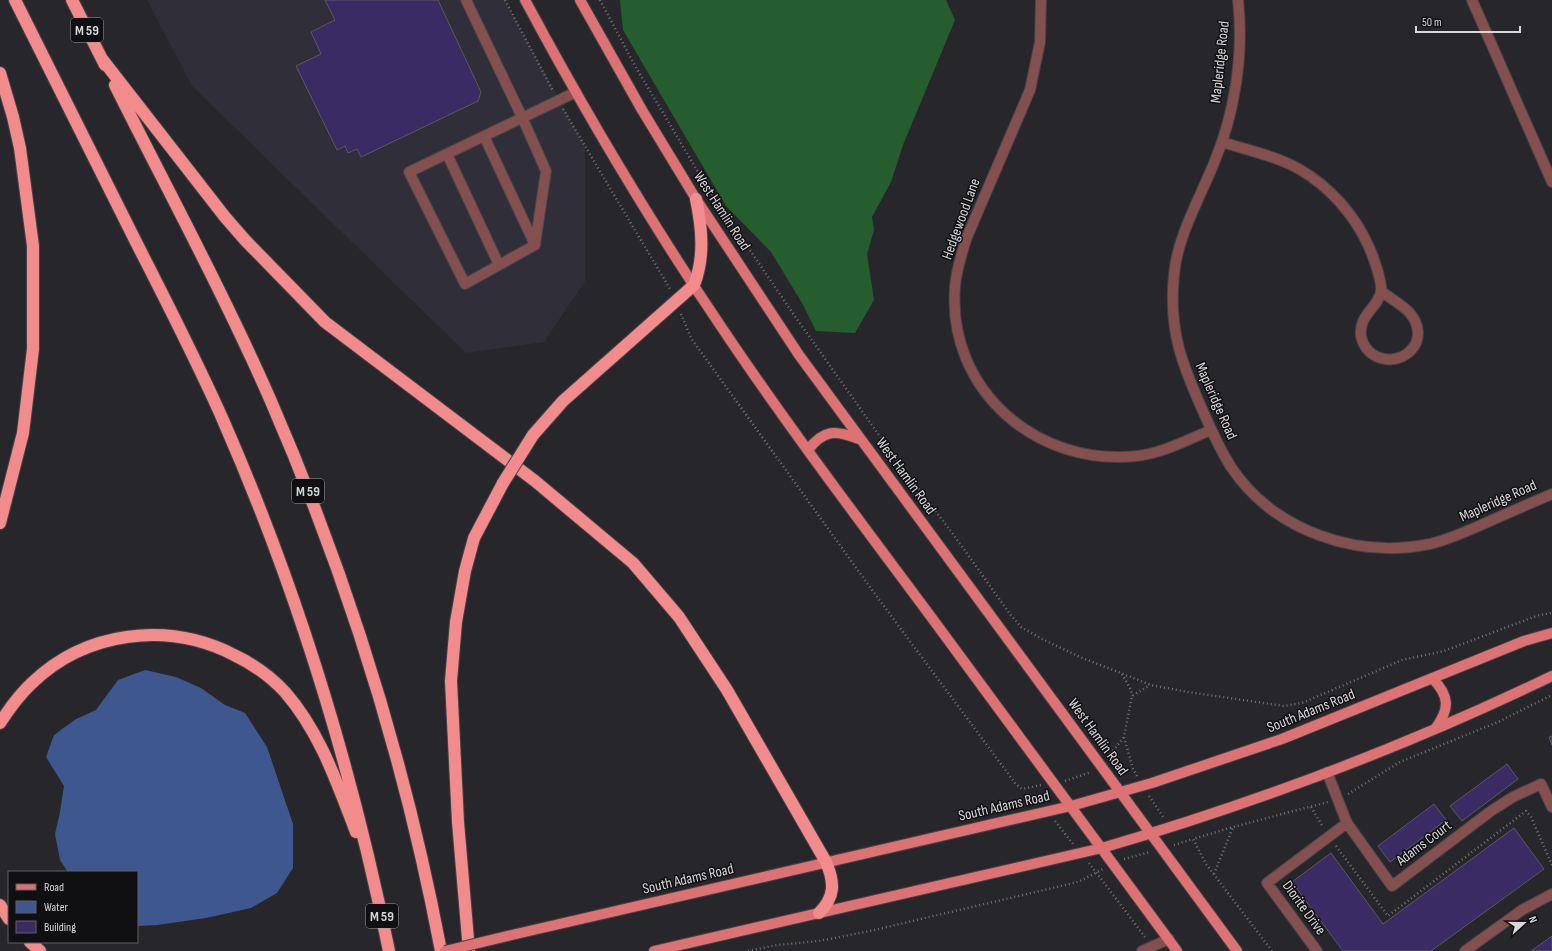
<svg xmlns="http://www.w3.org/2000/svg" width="1552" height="951" font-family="'Sofia Sans Condensed',sans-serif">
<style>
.built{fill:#302e38}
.forest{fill:#255d2e}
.water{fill:#3e578f}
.building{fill:#3a2b64;stroke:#5a595e}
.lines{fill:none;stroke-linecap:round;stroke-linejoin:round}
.minor-casing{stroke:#434347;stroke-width:12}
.major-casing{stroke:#434347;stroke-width:12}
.highway-casing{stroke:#434347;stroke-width:14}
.path{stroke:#747478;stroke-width:2.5;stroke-dasharray:1 3;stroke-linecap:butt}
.minor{stroke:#834f4f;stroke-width:10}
.major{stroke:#dc7274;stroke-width:10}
.highway{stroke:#f18b8c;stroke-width:12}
.major-bridge-casing{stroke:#434347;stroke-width:12;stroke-linecap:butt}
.highway-bridge-casing{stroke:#434347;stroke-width:14;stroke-linecap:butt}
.major-bridge{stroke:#dc7274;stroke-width:10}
.highway-bridge{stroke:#f18b8c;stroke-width:12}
.labels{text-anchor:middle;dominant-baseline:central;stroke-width:3;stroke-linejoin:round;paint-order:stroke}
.shield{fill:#101012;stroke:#9c9c9f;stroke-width:1}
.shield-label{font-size:14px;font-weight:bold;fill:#d8d8db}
.street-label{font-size:15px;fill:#d8d8db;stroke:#101012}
</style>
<rect width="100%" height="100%" fill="#27272b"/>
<path class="built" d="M147 0H505L585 146V281L544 342 466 353 192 86Z"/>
<path class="forest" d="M620 0H946L955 20 903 145 891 182 872 217 874 230 867 254 874 300 855 333 816 331 802 303 771 252 726 206 623 30Z"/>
<path class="water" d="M145 670 176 677 201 688 225 705 245 713 267 747 293 824V868L277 893 251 908 206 918 157 925 137 926V872H68L60 860 55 834 60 812 64 786 46 757 54 735 76 719 96 710 118 680Z"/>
<path class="building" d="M325 0H438L481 92 478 101 361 157 357 149 348 153 345 146 337 150 296 66 321 54 311 32 335 20Z
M1552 736V745L1549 737Z
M1507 764 1518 779 1462 821 1450 806Z
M1434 804 1446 820 1390 862 1378 846Z
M1514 828 1544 869 1431 951H1343L1292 882 1331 853 1383 924Z
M1552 936V951H1531Z"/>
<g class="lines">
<defs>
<path id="minor" d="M466 0 522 117 546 171 535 245 465 284 409 172C465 145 520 119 576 92
M1041 0 1040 42 1030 90 967 237C962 253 956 270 955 287 947 390 1037 467 1137 456 1163 453 1187 440 1211 430
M1238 0C1244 54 1235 113 1214 163 1200 198 1177 237 1174 275 1168 332 1183 367 1206 418 1213 434 1221 451 1231 467 1274 531 1356 559 1430 544 1451 539 1470 530 1490 521 1510 512 1531 503 1552 494
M1472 0 1552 182
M484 136 535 245
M1222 142C1247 150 1276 156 1299 169 1329 186 1355 215 1369 247 1373 256 1382 281 1381 290 1380 307 1358 314 1361 336 1366 361 1397 367 1412 349 1417 344 1418 338 1418 332 1416 310 1397 304 1381 291
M447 154 499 265
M1327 772 1347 823 1392 886 1491 811 1513 797 1541 784 1552 807
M1142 951 1169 939
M1317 951 1267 883 1347 823
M1465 951 1522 910 1552 894"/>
<path id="major" d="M525 0C585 112 651 223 722 328 791 431 866 529 940 629 1019 736 1098 844 1177 951
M580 0 642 110 696 199 799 355 1237 951
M808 450C824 429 836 430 859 439
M1432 678C1450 696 1450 709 1435 729
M516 934 1071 806 1152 783 1282 739 1524 641 1552 633
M654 951 1102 848C1256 803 1407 746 1552 676"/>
<path id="highway" d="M15 0C55 80 95 160 135 240 165 299 196 359 223 420 298 591 352 769 389 951
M72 0 105 65
M102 59 225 217 245 240 325 322 535 481 633 563 679 617 727 690 826 862C835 883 835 897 819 913
M0 73 13 117 20 148 33 246V349L23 433 0 523
M115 85C167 189 223 292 270 399 347 576 405 761 441 951
M533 435 563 401 694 285C705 257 702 228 696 199
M0 723C9 709 19 695 32 683 86 631 168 621 234 655 253 664 271 677 285 692 320 732 337 783 356 832
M0 905 9 919
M30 942 40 951
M469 951 458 822 451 681 456 622 465 571 474 538 503 483"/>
</defs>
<use href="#minor" class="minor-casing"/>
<use href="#major" class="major-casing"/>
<use href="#highway" class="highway-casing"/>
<path class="path" d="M505 0 553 91
M600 0 634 64 707 187 792 312 893 455 953 534 1010 614 1021 627 1042 639 1080 657 1151 685 1188 692 1284 706 1302 703 1402 660 1444 651 1539 615 1552 613
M563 109 670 289
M681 314 691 338 872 590 1015 783 1022 789 1041 785
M1122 674 1131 690 1132 696
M1108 757 1124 737
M1137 776 1133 769 1124 737 1132 696 1150 685
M1065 781 1091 772
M1348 794 1400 762 1498 722 1552 695
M1149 796 1164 818
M1311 807 1323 827
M1055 821 1073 844
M1174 845 1193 839
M1336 846 1388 916 1526 811 1531 817 1552 865
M1124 859 1150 852
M1089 863 1145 937
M1214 874 1233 827
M748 951 777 945 819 941 870 931 1078 882 1103 869
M1272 951 1206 864 1193 839 1233 827 1328 802"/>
<use href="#minor" class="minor"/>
<use href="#major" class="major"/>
<use href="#highway" class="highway"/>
<defs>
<path id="major-bridge" d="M445 951 516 934"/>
<path id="highway-bridge" d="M503 483 533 435"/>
</defs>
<use href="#major-bridge" class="major-bridge-casing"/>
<use href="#highway-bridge" class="highway-bridge-casing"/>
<use href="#major-bridge" class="major-bridge"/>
<use href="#highway-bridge" class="highway-bridge"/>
</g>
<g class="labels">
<g class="shield">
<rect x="71" y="18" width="32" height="24" rx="3"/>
<rect x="292" y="479" width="32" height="24" rx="3"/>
<rect x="366" y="904" width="32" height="24" rx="3"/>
</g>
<g class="shield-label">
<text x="87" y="30">M 59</text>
<text x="308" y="491">M 59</text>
<text x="382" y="916">M 59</text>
</g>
<g class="street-label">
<text transform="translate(1220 62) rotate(-84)">Mapleridge Road</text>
<text transform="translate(722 211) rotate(57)">West Hamlin Road</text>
<text transform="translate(961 219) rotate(-70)">Hedgewood Lane</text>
<text transform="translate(1216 401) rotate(66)">Mapleridge Road</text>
<text transform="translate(906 476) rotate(54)">West Hamlin Road</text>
<text transform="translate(1498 501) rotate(-24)">Mapleridge Road</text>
<text transform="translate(1311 711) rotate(-22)">South Adams Road</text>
<text transform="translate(1098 737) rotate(54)">West Hamlin Road</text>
<text transform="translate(1004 806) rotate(-13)">South Adams Road</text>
<text transform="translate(1424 843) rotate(-37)">Adams Court</text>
<text transform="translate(688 879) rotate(-13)">South Adams Road</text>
<text transform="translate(1304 908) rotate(54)">Diorite Drive</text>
</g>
</g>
<rect x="8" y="871" width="130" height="72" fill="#101012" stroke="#606062"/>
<rect x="16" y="884" width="20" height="6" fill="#dc7274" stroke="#606062"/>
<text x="44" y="891" font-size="12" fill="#d8d8db">Road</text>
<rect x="16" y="901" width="20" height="12" fill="#3e578f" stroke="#606062"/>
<text x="44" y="911" font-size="12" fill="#d8d8db">Water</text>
<rect x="16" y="921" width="20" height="12" fill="#3a2b64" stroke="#606062"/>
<text x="44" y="931" font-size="12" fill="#d8d8db">Building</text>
<g transform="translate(1524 923) rotate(69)" stroke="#101012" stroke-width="3" paint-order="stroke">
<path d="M0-3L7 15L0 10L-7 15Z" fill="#d8d8db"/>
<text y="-6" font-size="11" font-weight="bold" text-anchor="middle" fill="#d8d8db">N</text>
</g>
<path d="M1416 26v6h104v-6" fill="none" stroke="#d8d8db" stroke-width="2"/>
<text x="1422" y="26" font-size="12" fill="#d8d8db" stroke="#101012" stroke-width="3" paint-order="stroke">50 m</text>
</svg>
